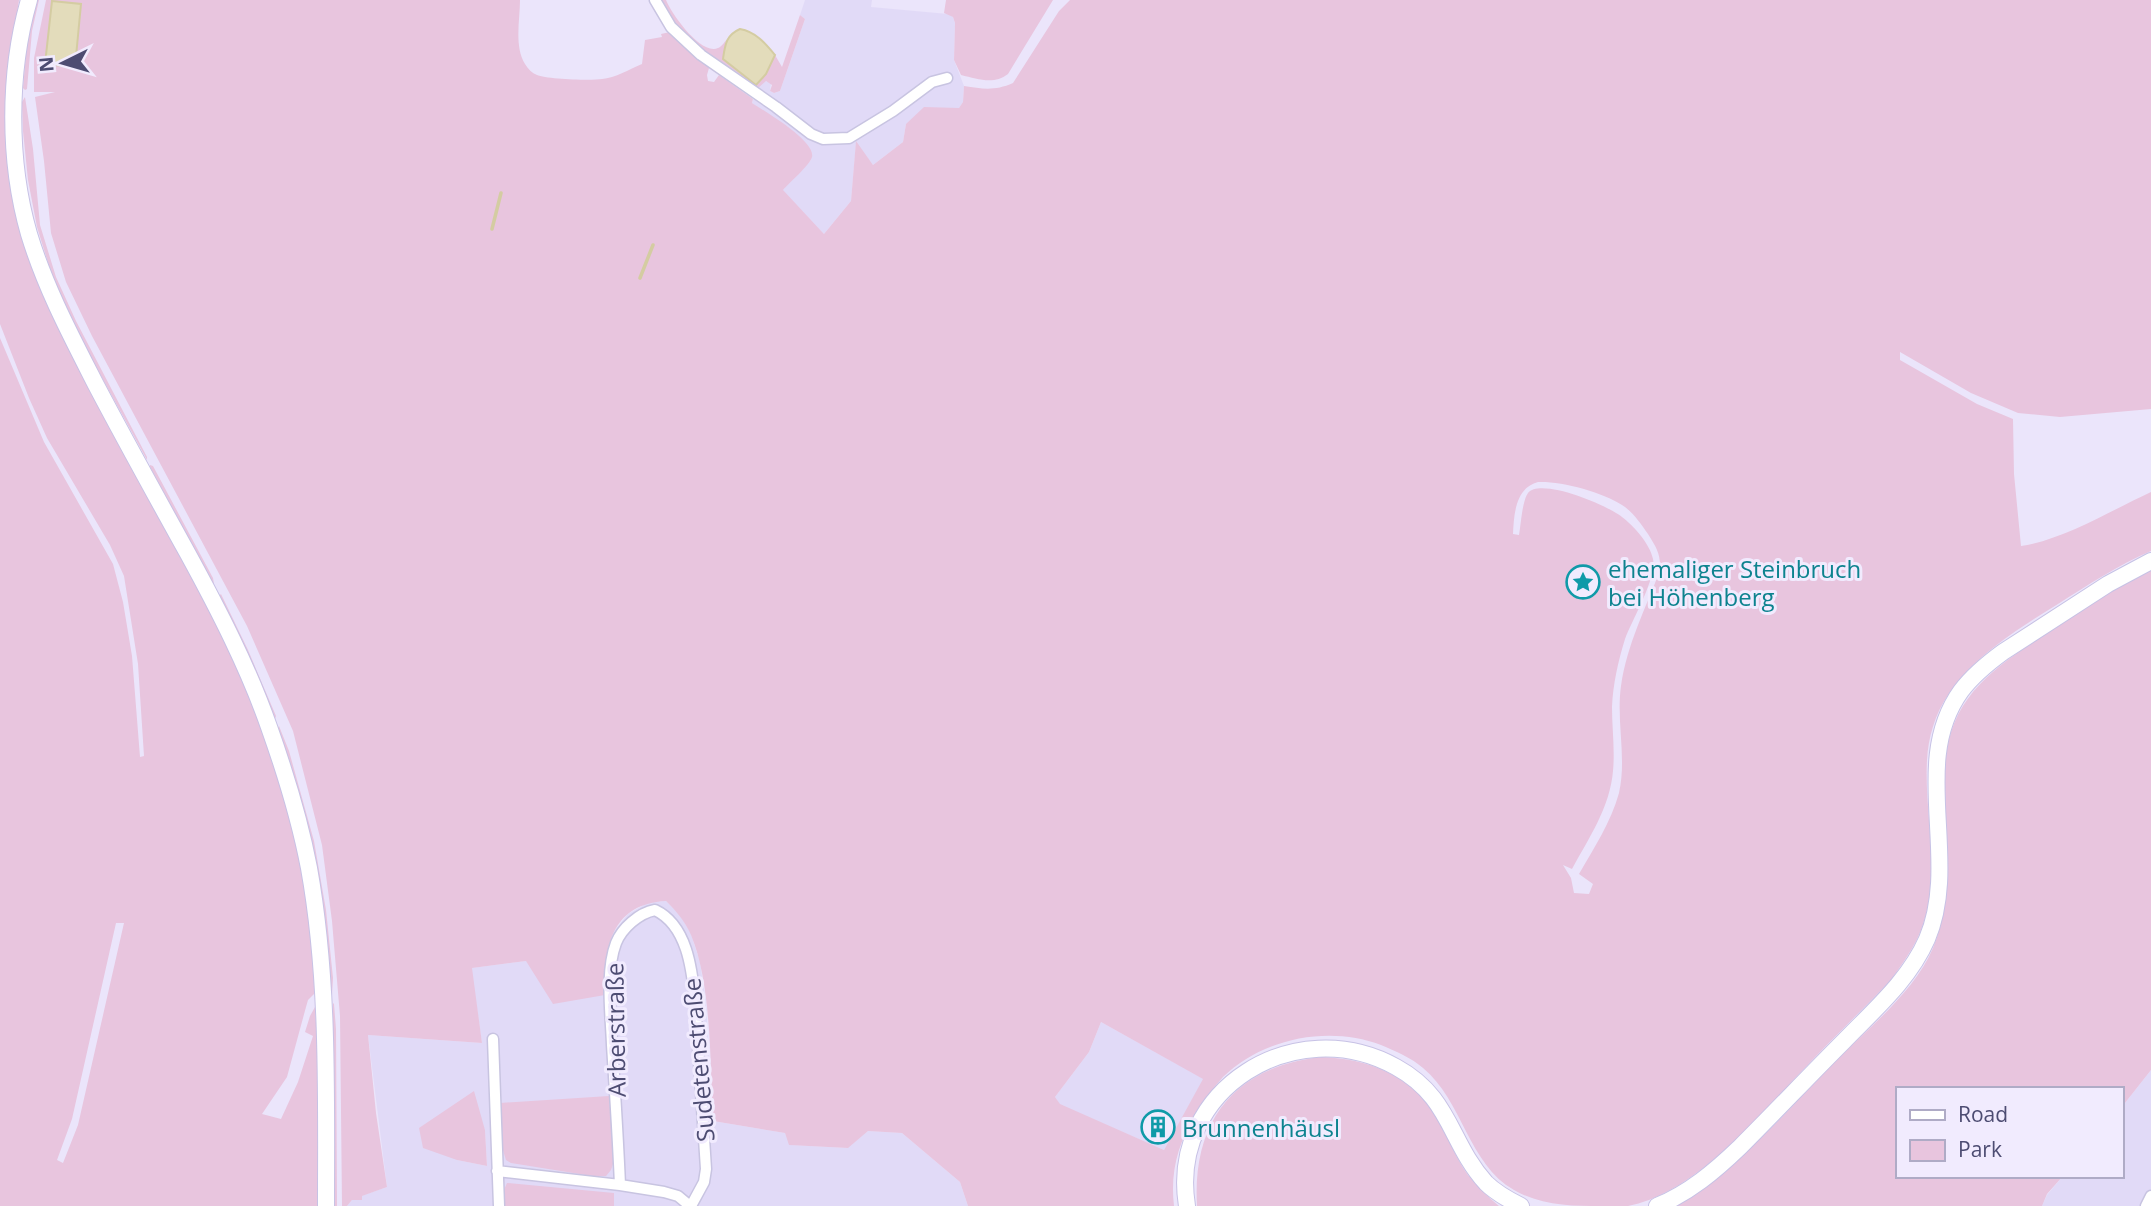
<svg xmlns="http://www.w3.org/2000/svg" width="2151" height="1206" font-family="'Open Sans',sans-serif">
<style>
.residential{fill:#e1daf7;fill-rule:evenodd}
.green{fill:#e8c5de;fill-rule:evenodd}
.water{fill:#e3dcbb;stroke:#d4cca2;stroke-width:2}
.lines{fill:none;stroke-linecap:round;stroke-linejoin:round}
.stream{stroke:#d4cca2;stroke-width:3.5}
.minor-casing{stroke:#c8c4e1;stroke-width:13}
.secondary-casing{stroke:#c7c2e5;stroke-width:18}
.minor{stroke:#fff;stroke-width:10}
.secondary{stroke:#fff;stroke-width:16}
.labels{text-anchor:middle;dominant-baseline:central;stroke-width:6;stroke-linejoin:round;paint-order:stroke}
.culture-label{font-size:24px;fill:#0d838f;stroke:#f1ebfe;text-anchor:start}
.street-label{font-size:24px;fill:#4d4c72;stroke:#f1ebfe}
</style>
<rect width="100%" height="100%" fill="#ebe5fb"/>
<path class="residential" d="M805 0H872L871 7 948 14 953 17 955 23 954 60 964 86 963 102 959 108 906 124 903 142 873 165 856 143 851 201 824 234 782 190 811 160 752 103 758 88 763 81 771 82 770 91 774 93 780 91 805 19 800 15Z
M666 901 681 916 691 934 700 962 706 1003 713 1121 785 1133 790 1145 847 1148 868 1131 902 1133 960 1182 968 1206H614V1193L504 1206H347L352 1200H361V1196L387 1187 368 1035 482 1043 471 968 526 961 605 995 604 964 608 943 615 930 628 914 649 902ZM479 1113 485 1130 487 1166 457 1160Z
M1101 1022 1204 1079 1164 1150 1060 1105 1055 1097 1089 1052Z
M2151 1070V1206H2042L2047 1195 2063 1176H2121V1108Z"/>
<path class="green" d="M0 0H19L8 72 5 122 8 151 23 236 30 261 47 304 71 353 207 604C244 682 280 763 298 849 308 896 312 944 316 992L308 1000 306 1007 287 1077 262 1114 281 1119 298 1082 313 1036 305 1032 310 1016 315 1007 319 1075 318 1206H0V338L44 442 113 564 123 602 132 656 140 757 144 756 138 664 124 576 110 545 47 438 29 398 0 324ZM116 923H124L78 1125 63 1163 57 1160 72 1119Z
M35 0H39L32 31 27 89 25 90 23 88 27 42Z
M46 0H520C520 20 514 46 525 64 528 69 532 73 537 75 546 79 591 81 602 79 615 78 630 69 642 64L645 40 662 37 661 34 670 32 709 68 707 75 708 81 714 82 719 75 753 99 752 103C764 111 816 141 812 157 810 165 789 183 783 190L824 234 851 201 856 141 873 165 903 142 906 124 924 107 959 108 963 102 964 86C983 89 995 91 1013 83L1059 11 1070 0H2151V409L2060 417 2018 413 1971 393 1900 352V360L1977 404 2013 419 2014 474 2021 546C2063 540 2112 510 2151 492V551C2118 565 2088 585 2058 604 2019 628 1974 656 1948 695 1935 714 1928 738 1927 760 1924 817 1942 875 1921 930 1914 948 1902 964 1891 980 1861 1011 1831 1040 1802 1071 1757 1118 1695 1193 1628 1206 1620 1206 1610 1206 1602 1206 1571 1206 1542 1206 1514 1190 1468 1164 1463 1101 1423 1068 1412 1058 1395 1051 1381 1045 1329 1025 1263 1038 1223 1077 1212 1089 1203 1102 1195 1115 1178 1144 1170 1172 1174 1206H968L960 1182 902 1133 868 1131 848 1148 789 1145 785 1133 713 1121C710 1066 712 985 691 935 685 921 676 911 666 901 610 904 604 949 605 995L553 1004 526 961 472 968 482 1043 368 1035 376 1113 387 1187 362 1196V1200H352L347 1206H342L340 1016 332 921 322 845 293 731 247 626 92 336 66 282 51 233 44 161 35 97 55 92H34V58ZM1538 482C1561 481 1602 492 1622 505 1633 512 1641 524 1648 534 1656 547 1661 554 1660 570 1646 608 1627 644 1621 686 1616 721 1627 758 1619 793 1611 822 1594 848 1579 874L1593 884 1589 894 1574 893 1571 878 1563 865 1572 869C1589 838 1610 807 1613 771 1615 750 1612 728 1612 707 1613 684 1618 662 1625 639 1632 620 1657 578 1653 559 1650 544 1634 526 1622 517 1609 506 1541 477 1528 493 1522 501 1521 525 1519 535L1513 534C1514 515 1515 488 1538 482ZM1101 1022 1203 1079 1164 1150 1060 1104 1055 1097 1089 1052Z
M660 0H666C671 13 701 56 718 48 720 48 725 42 726 40L724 52 766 74 775 55 782 67 800 15 805 19 780 91 774 93 770 91 772 85 766 81 758 88 701 51 676 25Z
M946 0H1053L1008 74C994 85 978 79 961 75L954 60 955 23 953 17 944 13Z
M25 97 33 149 40 225 56 277 76 321 147 457V460L90 356 53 279 37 227 28 180 23 131 22 102Z
M150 465 153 466 213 578 214 584H212L150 467Z
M2151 570V1070L2121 1108V1089H1897V1176H2063L2047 1194 2042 1206H1677C1697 1192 1718 1178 1736 1162 1773 1128 1806 1091 1841 1056 1871 1026 1916 989 1933 948 1956 892 1944 834 1945 775 1945 693 2000 665 2060 624 2090 605 2118 585 2151 570Z
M221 594 248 650 276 716 275 719 219 596Z
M279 726 289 751 314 841 326 910 333 978 332 995 330 994 296 787 278 728Z
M333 1003 334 1004 336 1029 337 1206H332Z
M1322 1057C1367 1059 1409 1074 1434 1113 1447 1133 1454 1156 1468 1175 1477 1186 1488 1197 1499 1206H1197C1192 1120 1235 1066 1322 1057Z
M474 1091 485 1130 487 1166 457 1160 423 1148 419 1128Z
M609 1096 614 1161 611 1170 606 1176H592L511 1163 506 1160 501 1144 500 1103Z
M507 1183 614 1193V1206H504L503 1192Z"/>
<path class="water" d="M52 1 81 4 75 67 45 64Z
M740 29C756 32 765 43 775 55L766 74 756 85 723 59C725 45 726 35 740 29Z"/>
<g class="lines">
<path class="stream" d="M492 229 501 193
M640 278 653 245"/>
<defs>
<path id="minor" d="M655 0 671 27 701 55 776 107 811 134 823 139 849 138 893 111 932 82 947 78
M493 1039 499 1206
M497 1171 620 1185 664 1192 678 1196 690 1206
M620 1185C618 1138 615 1091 612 1045 611 1015 605 972 616 943 622 928 639 913 655 910 687 925 692 969 695 1000L706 1169 704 1182 691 1206
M2146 1206 2151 1196"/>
<path id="secondary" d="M29 0C8 73 8 161 29 234 45 287 71 336 96 385 126 442 157 498 188 554 218 609 248 667 269 727 285 772 300 821 309 868 329 979 326 1094 326 1206
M1187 1206C1168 1089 1296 1011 1396 1067 1451 1097 1449 1142 1486 1183 1496 1193 1509 1200 1521 1206
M1657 1206C1689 1193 1715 1171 1740 1147 1775 1112 1809 1076 1844 1041 1875 1009 1909 980 1927 939 1961 859 1909 763 1961 691 1973 675 1988 663 2003 652L2108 584 2151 561"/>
</defs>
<use href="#minor" class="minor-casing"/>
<use href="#secondary" class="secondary-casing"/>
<use href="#minor" class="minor"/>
<use href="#secondary" class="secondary"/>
</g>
<defs>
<symbol id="sight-ring" viewBox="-11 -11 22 22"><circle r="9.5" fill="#f1ebfe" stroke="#0f9aa8" stroke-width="1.5"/><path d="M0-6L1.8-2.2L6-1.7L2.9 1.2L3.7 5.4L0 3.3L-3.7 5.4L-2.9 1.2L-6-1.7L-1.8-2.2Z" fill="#0f9aa8"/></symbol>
<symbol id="building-ring" viewBox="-11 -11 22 22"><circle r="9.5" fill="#f1ebfe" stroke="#0f9aa8" stroke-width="1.5"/><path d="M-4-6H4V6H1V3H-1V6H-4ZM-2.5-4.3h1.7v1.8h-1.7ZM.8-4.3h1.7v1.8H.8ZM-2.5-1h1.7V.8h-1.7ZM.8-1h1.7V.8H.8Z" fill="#0f9aa8"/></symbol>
</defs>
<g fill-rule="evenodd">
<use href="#sight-ring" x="1564" y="563" width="38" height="38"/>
<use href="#building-ring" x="1139" y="1108" width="38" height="38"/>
</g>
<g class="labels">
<g class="culture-label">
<text x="1608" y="568">ehemaliger Steinbruch<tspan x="1608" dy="28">bei Höhenberg</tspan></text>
<text x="1182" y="1127">Brunnenhäusl</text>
</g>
<g class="street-label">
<text transform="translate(615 1030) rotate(-91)">Arberstraße</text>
<text transform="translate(698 1060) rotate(-95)">Sudetenstraße</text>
</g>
</g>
<rect x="1896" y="1087" width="228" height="91" fill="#f1ebfe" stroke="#afabc6" stroke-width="2"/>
<rect x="1910" y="1110" width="35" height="10" fill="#ffffff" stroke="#afabc6" stroke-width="2"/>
<text x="1958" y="1122" font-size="21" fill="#4d4c72">Road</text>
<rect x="1910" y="1140" width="35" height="21" fill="#e8c5de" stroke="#afabc6" stroke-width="2"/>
<text x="1958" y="1157" font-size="21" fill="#4d4c72">Park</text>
<g transform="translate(63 63) rotate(265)" stroke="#f1ebfe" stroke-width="5" paint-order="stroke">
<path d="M0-5L12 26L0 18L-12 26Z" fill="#4d4c72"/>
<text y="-10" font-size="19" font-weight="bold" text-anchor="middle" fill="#4d4c72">N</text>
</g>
</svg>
